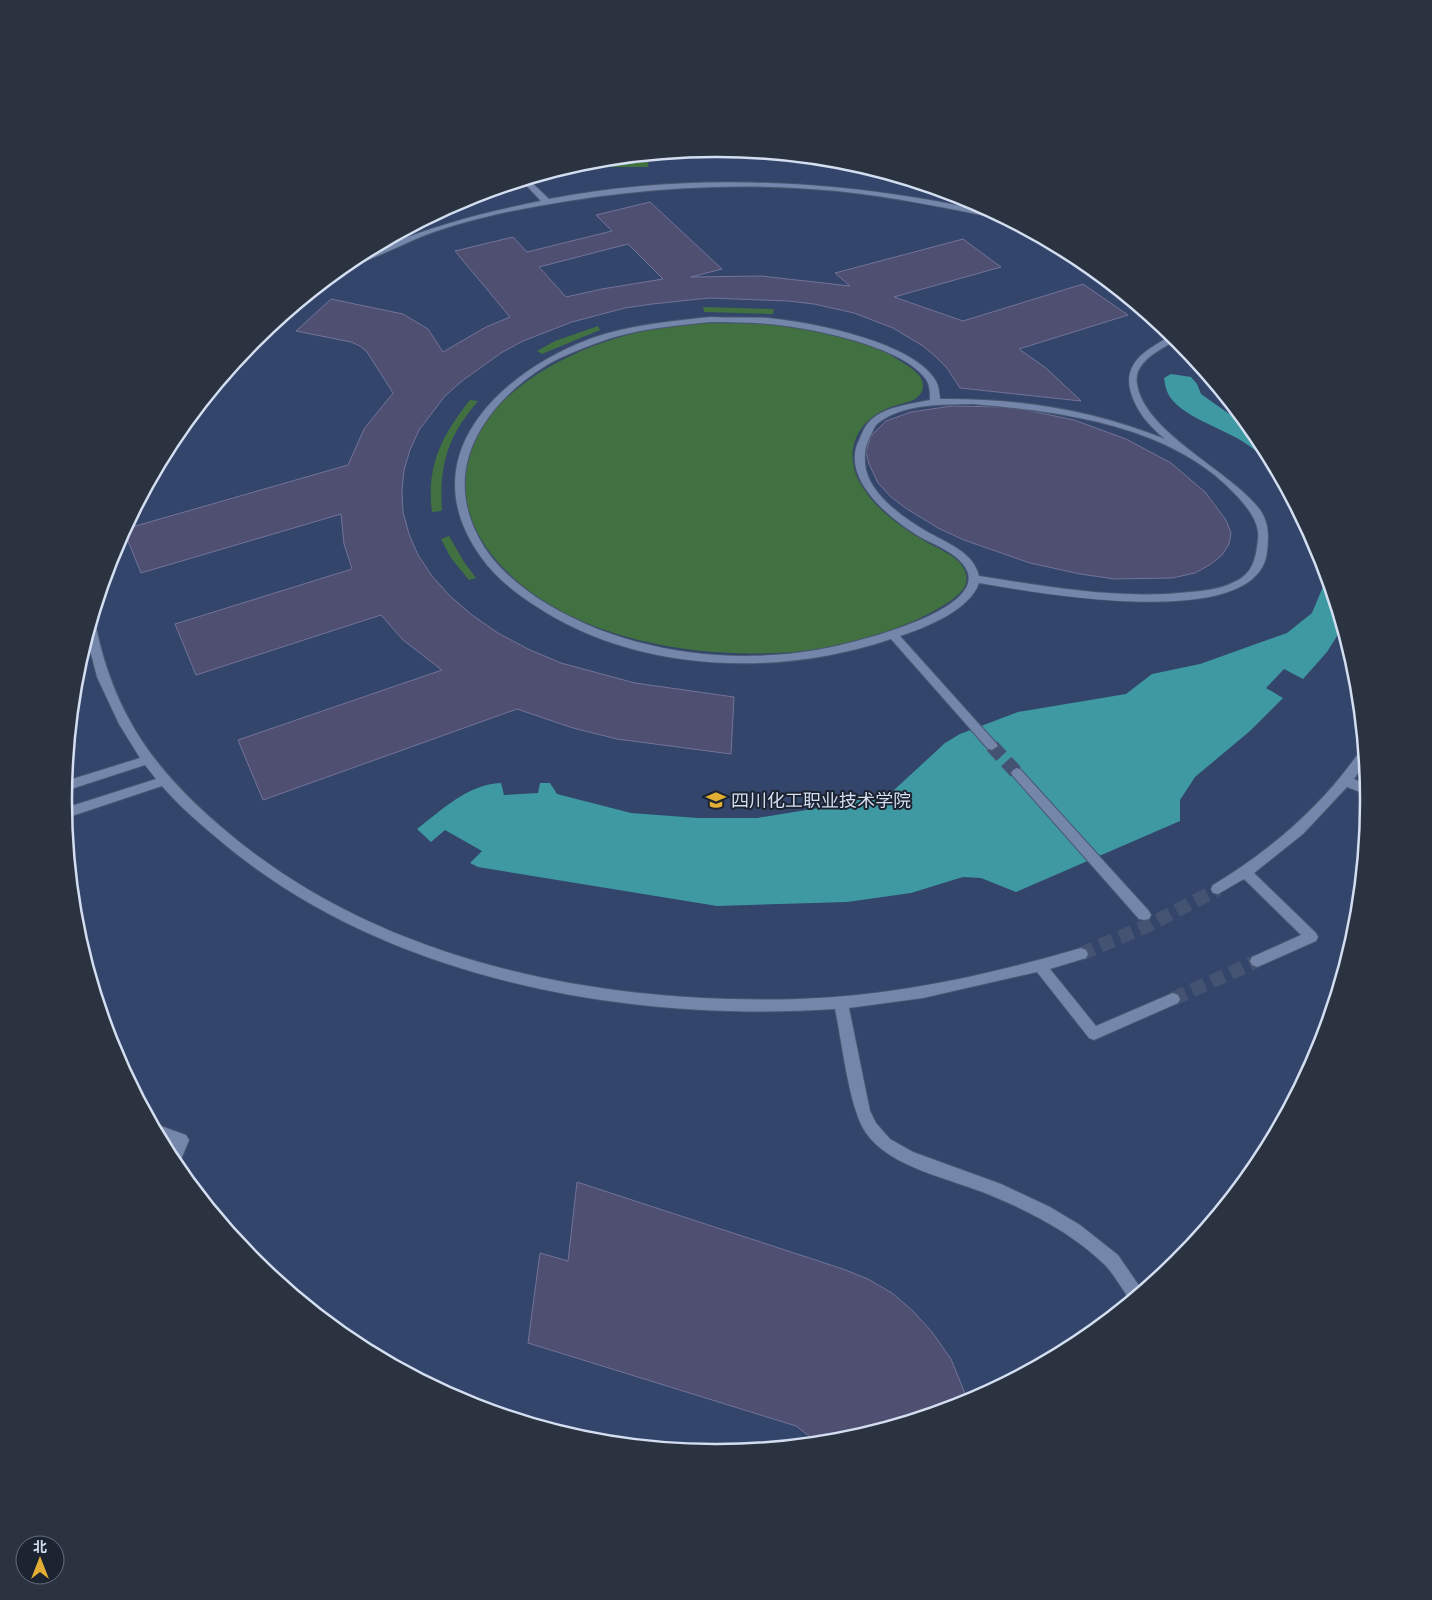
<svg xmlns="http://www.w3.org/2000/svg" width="1432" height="1600" font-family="Lora,'Noto Sans SC',serif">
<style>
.built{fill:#33456b}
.green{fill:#417041}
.water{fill:#3f99a2}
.building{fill:#4f4f72;stroke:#737399;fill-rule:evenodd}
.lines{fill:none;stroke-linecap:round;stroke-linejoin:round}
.minor-tunnel{stroke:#455372;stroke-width:14;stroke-dasharray:14 7;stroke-linecap:butt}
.minor-casing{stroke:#495771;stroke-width:2}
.minor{fill:#7486aa;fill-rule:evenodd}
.labels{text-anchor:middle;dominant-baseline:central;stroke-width:4;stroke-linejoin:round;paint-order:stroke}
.poi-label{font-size:18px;fill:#d3def1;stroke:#1c2331;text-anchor:start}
.rim{fill:none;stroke:#d3def1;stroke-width:2.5}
</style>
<rect width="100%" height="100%" fill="#2c3b5b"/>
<path class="built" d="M66 800a650 650 0 1 1 1300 0a650 650 0 1 1-1300 0Z"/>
<path class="green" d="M698 150V157H649L648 167H598L599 159Z
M703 307 774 309 773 314 704 312Z
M731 321C789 324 855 330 905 364 914 370 927 378 922 391 917 403 901 403 891 407 858 419 843 450 859 481 874 509 902 528 928 543 938 548 951 554 959 562 966 569 969 579 964 588 949 611 875 638 848 644 825 649 800 652 777 653 683 657 562 636 497 561 485 547 474 530 469 511 444 414 553 354 631 334 664 325 698 322 731 321Z
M598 326 600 330 542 354 537 351 555 341Z
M470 400 478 401C448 436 439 464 442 511L432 512C426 466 442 435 470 400Z
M449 536 464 562 476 578 469 580 451 558 441 539Z"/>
<path class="water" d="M1171 374 1191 377 1197 384 1201 394 1235 418 1246 423 1258 438 1280 478C1270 465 1261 454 1248 445 1228 430 1184 418 1170 397 1166 391 1165 384 1164 378Z
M1327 577 1342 628 1327 652 1303 679 1284 669 1266 688 1283 698 1250 731 1195 777 1180 800V821L1016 892 981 878 963 877 911 893 847 902 717 906 478 867 470 863 482 851 445 830 431 842 417 829C442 810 468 784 501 783L504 795 538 793 540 783H550L557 794 631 813 698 818H757L837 805 893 791 945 743 960 734 1018 712 1126 694 1152 674 1200 664 1287 633 1312 613Z"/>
<path class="building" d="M650 202 722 269 691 277 761 276 850 286 835 273 963 239 1001 267 894 297 963 321 1083 284 1128 315 1019 349 1046 368 1081 401 960 388 947 368 936 357 923 346 893 328 854 313 814 304 788 301 709 298 652 304 625 308 572 322 523 341 501 353 462 381 445 396 419 430 410 450 404 470 402 491 403 512 409 534 418 555 432 576 450 596 472 615 498 633 528 649 561 663 635 683 734 697 731 754 617 739 573 728 517 709 263 800 238 740 442 670 403 640 381 615 196 675 175 624 352 569 344 544 341 514 141 573 124 531 125 529 348 465 364 429 393 393 367 352 360 346 351 342 296 331 331 299 403 314 428 329 443 352 486 327 510 317 455 251 513 237 527 252 612 231 596 215ZM628 244 663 279 602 289 566 297 539 267Z
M952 406 1005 407 1031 411 1074 420 1126 439 1171 463 1205 492 1226 520 1231 533 1229 544 1222 555 1211 564 1195 573 1172 578 1115 579 1080 574 1030 563 964 540 938 528 907 509 891 497 878 483 869 464 866 452 871 436 886 421 911 412Z
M577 1182 843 1269 868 1279 892 1293 913 1311 932 1332 951 1359 968 1401 843 1440 817 1442 796 1426 528 1343 540 1253 568 1261Z"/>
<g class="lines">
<path class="minor-tunnel" d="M992 746 1017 773
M1081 954 1151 924 1218 889
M1173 999 1257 961"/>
<defs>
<path id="minor" d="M528 179 549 199C670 176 796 178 918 198 944 202 970 208 996 214L1004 218 1001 219C947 208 893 197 837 191 726 180 615 190 507 212 479 218 449 226 423 236 405 243 358 267 342 267 356 256 373 250 390 244 439 224 490 211 541 201L522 181Z
M710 317C730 318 749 317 768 318 810 322 909 341 934 378 939 385 939 391 940 399 1016 398 1094 410 1165 439 1150 427 1138 413 1132 396 1120 363 1147 349 1173 335L1178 339C1162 349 1133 361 1137 384 1144 431 1226 469 1257 506 1269 520 1269 535 1267 552 1258 634 1033 592 979 583 970 610 925 628 900 636L996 743 998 746 992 750 988 749 891 639C776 678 633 673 531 603 512 590 494 576 481 557 409 457 500 372 592 338 630 325 671 321 710 317ZM710 322C730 323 749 322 768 324 807 327 906 346 927 381 930 387 930 393 930 400 911 404 882 407 869 422 865 426 862 433 860 438 838 477 890 519 920 537 935 545 955 552 965 567 994 611 842 646 816 650 722 666 616 650 536 597 513 581 491 562 478 536 441 465 487 402 547 365 562 356 581 349 597 343 633 329 673 326 710 322ZM972 404C1063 412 1172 425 1237 496 1248 508 1260 523 1258 539 1256 558 1253 574 1234 582 1221 589 1204 591 1190 592 1120 600 1049 587 979 576 973 551 946 543 926 531 904 518 873 497 866 470 864 458 864 448 870 437 872 433 874 427 877 424 902 403 942 405 972 404Z
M91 624 96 627C115 717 156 772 226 831 381 963 600 1005 799 999 895 996 989 975 1081 948L1086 950 1088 954 1086 958 1050 969 1096 1026 1168 995 1173 993 1178 995 1180 999 1178 1003 1094 1040 1089 1038 1037 972 923 998 849 1008 870 1111 876 1123 890 1139 913 1152 1001 1184 1050 1207 1080 1225 1118 1255 1142 1290 1130 1300C1122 1289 1115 1276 1106 1266 1074 1234 1031 1212 990 1195 952 1179 890 1168 866 1133 849 1109 842 1041 835 1009 625 1023 381 979 217 838 198 822 179 806 162 786L66 818 65 808 156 779 145 765 65 791 66 781 140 758 119 724 97 677 87 638Z
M1363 750 1365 763 1354 779 1367 785 1368 795 1347 787 1303 834 1254 873 1316 933 1318 937 1316 941 1262 965 1257 967 1252 965 1250 961 1252 957 1301 935 1244 879 1218 894 1213 893 1211 889 1213 885C1271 850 1321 807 1360 751Z
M1017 768 1021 770 1149 911 1151 915 1149 919 1144 920 1139 919 1013 776 1011 773 1013 770Z
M158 1125 186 1135 189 1140 178 1167 169 1153 172 1144 162 1140 154 1126Z"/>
</defs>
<use href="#minor" class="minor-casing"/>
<use href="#minor" class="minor"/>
</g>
<defs>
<symbol id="university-bare" viewBox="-9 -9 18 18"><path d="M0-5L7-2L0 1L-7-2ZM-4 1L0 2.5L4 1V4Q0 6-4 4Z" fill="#e2ae34" stroke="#1c2331" stroke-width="2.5" paint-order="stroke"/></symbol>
</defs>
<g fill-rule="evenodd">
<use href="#university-bare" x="702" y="786" width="28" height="28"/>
</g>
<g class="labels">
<g class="poi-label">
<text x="731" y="800">四川化工职业技术学院</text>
</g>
</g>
<path d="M0 0H1432V1600H0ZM715 157H717A643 643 0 0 1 1360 800V801A643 643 0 0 1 717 1444H715A643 643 0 0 1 72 801V800A643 643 0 0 1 715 157Z" fill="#2b3240" fill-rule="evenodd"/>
<path class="rim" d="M715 157H717A643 643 0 0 1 1360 800V801A643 643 0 0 1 717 1444H715A643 643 0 0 1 72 801V800A643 643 0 0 1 715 157Z"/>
<g transform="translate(40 1560)"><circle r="24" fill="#1c2331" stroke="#656e7e"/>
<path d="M0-4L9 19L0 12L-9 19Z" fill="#e2ae34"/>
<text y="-8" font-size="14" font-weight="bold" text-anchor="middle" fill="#d3def1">北</text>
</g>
</svg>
